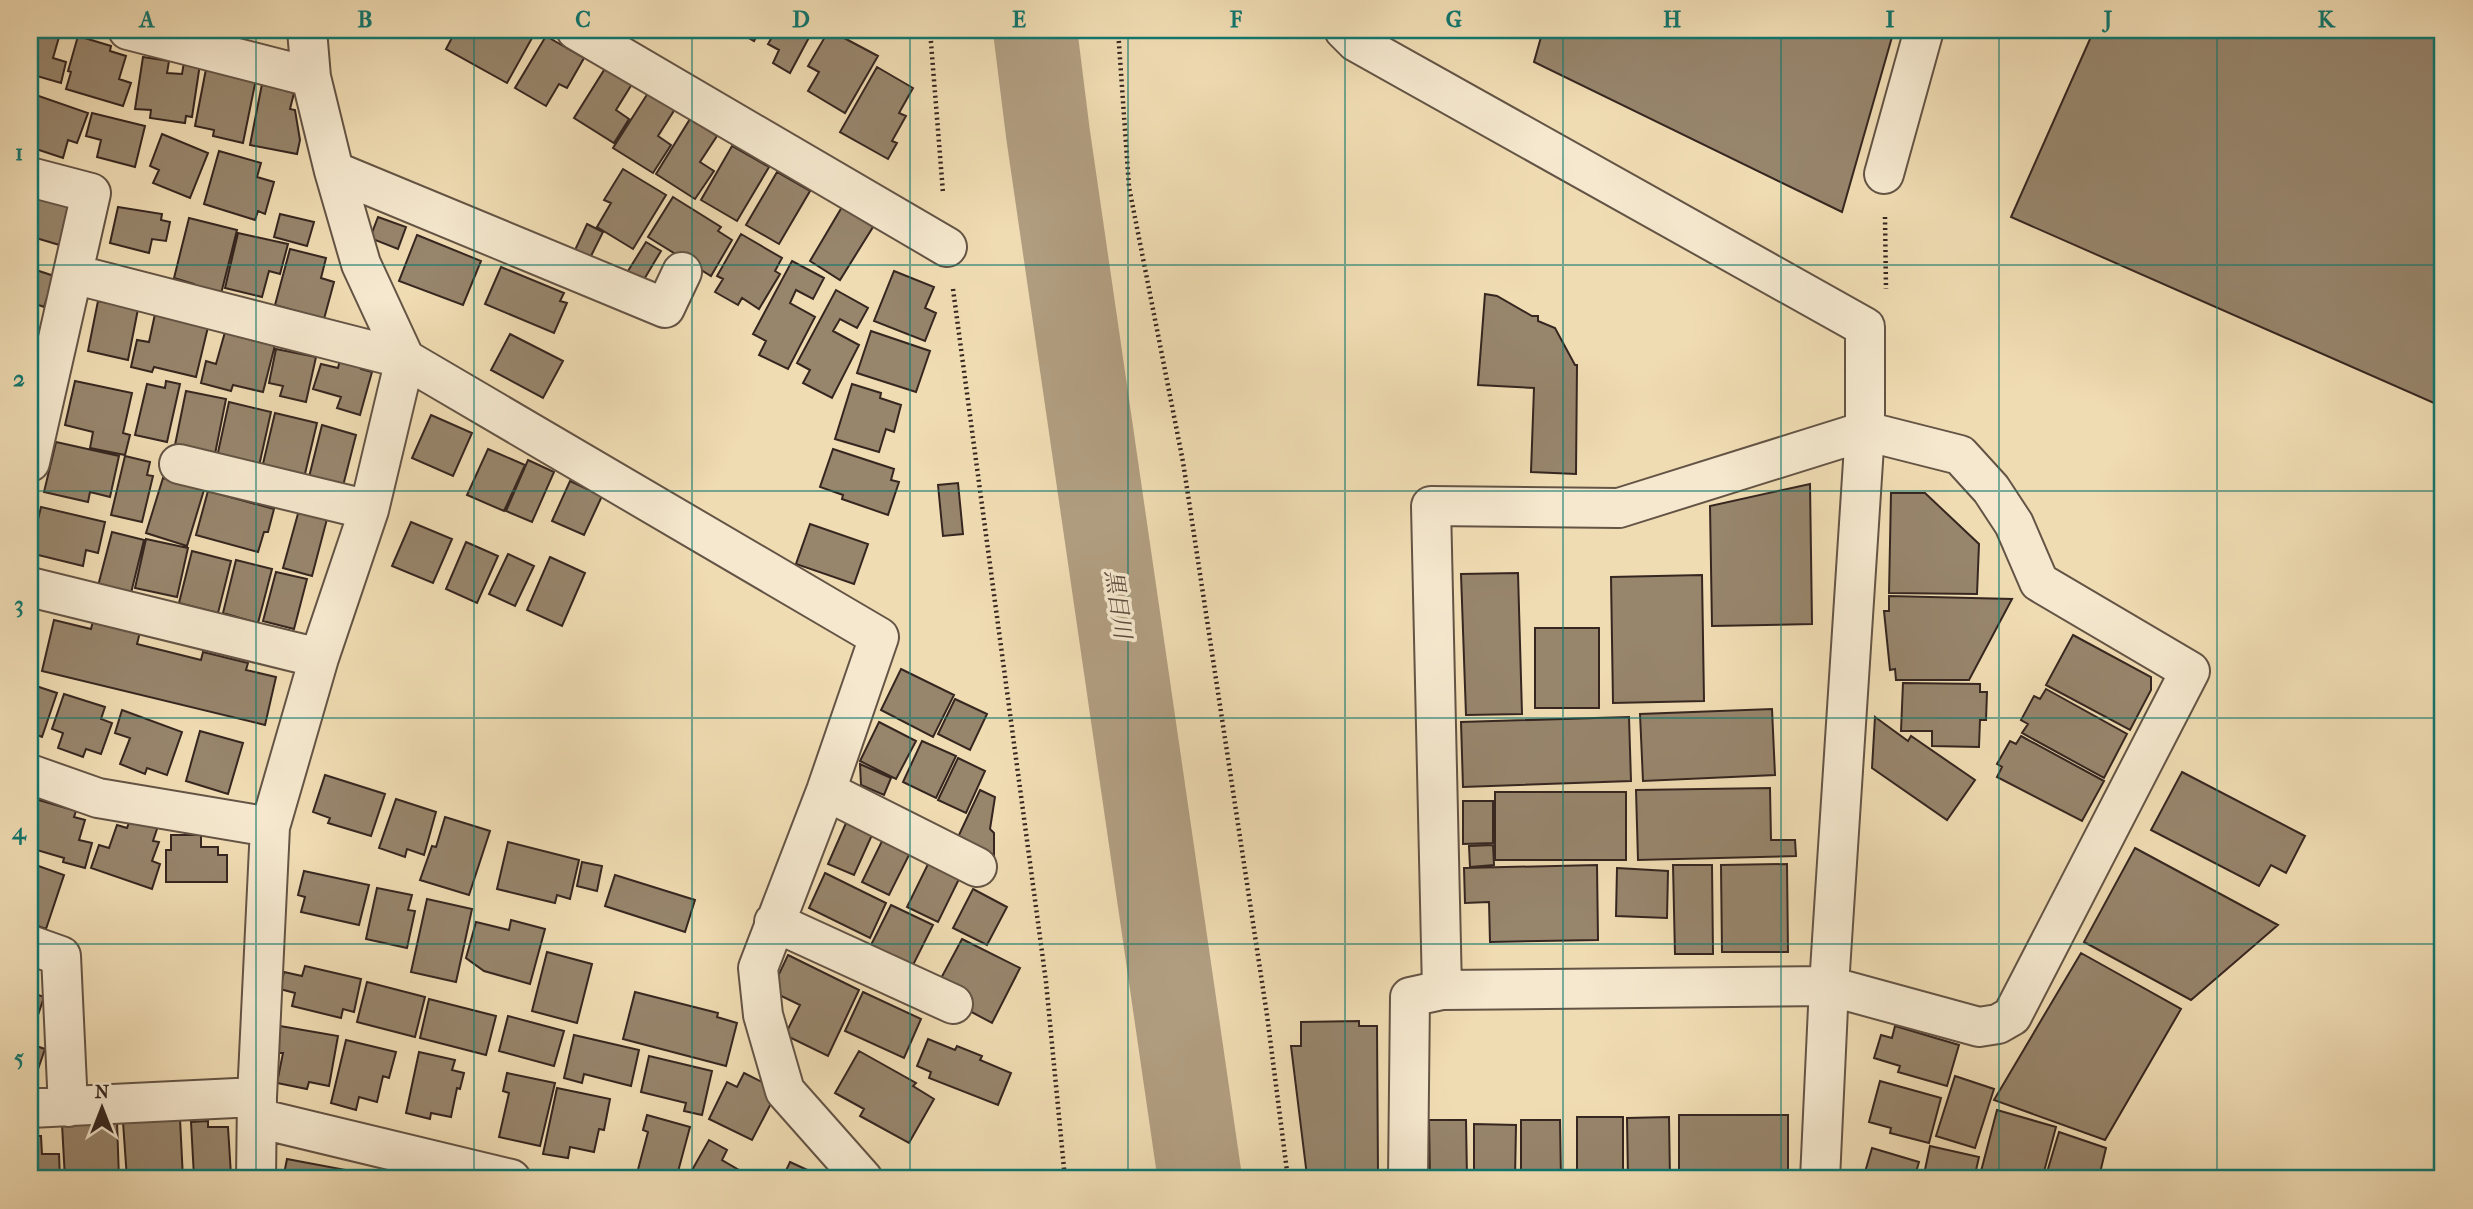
<svg xmlns="http://www.w3.org/2000/svg" width="2473" height="1209" font-family="'IM FELL French Canon','Noto Serif JP',serif">
<style>
.lines{fill:none;stroke-linecap:round;stroke-linejoin:round}
.river{stroke:#b19e81;stroke-width:84}
.building{fill:#97856c;stroke:#362620;stroke-width:2}
.minor-casing{stroke:#645445;stroke-width:42}
.path{stroke:#362620;stroke-width:4.5;stroke-dasharray:2 3.5;stroke-linecap:butt}
.minor{stroke:#f5e8ce;stroke-width:38}
.grid{fill:none;stroke:#0f766e;stroke-width:2;stroke-opacity:0.55}
.labels{text-anchor:middle;dominant-baseline:central;stroke-width:7;stroke-linejoin:round;paint-order:stroke}
.water-label{font-size:23px;font-style:italic;fill:#5b4a3d;stroke:#f5e8ce}
.neatline{fill:none;stroke:#0f766e;stroke-width:2.5}
.grid-label{font-size:23px;text-anchor:middle;font-weight:bold;fill:#0f766e}
</style>
<rect width="100%" height="100%" fill="#f0dcb3"/>
<filter id="stains"><feTurbulence type="fractalNoise" baseFrequency=".00286" numOctaves="4"/><feColorMatrix values="0 0 0 0 .2 0 0 0 0 .09 0 0 0 0 .02 0 0 0 .5 -.17"/></filter>
<radialGradient id="worn" r=".72"><stop offset=".6" stop-color="#630" stop-opacity="0"/><stop offset="1" stop-color="#630" stop-opacity=".3"/></radialGradient>
<g class="lines">
<path class="river" d="M1035 30 1048 134 1200 1179"/>
</g>
<path class="building" d="M30 30H61L53 58 66 62 61 83 30 74Z
M456 30H517L532 38 507 83 446 49Z
M735 30H760L754 41Z
M776 30H813L790 73 773 63 779 50 768 44Z
M829 30 878 56 845 113 808 91 819 72 808 66Z
M1543 30H1894L1842 212 1534 62Z
M2094 30H2443V407L2011 217Z
M78 36 111 46 110 51 126 56 119 79 131 83 123 106 66 89 71 72 68 71Z
M546 36 584 58 567 88 559 84 546 106 515 88Z
M143 57 169 61 167 73 182 74 184 62 200 64 192 117 186 116 185 123 150 118 151 110 135 109Z
M606 67 632 84 616 110 629 119 614 143 574 118Z
M877 67 913 88 899 113 906 116 892 141 897 143 888 159 840 132Z
M206 69 256 79 243 143 213 136 214 130 195 126Z
M263 79 287 84 286 91 294 93 290 109 295 110 300 140 297 154 250 145Z
M30 93 88 113 77 143 68 140 63 158 30 147Z
M648 93 675 109 658 136 671 145 653 173 613 148Z
M92 113 145 126 135 167 97 157 101 140 86 136Z
M690 119 717 136 700 162 714 171 695 199 656 174Z
M162 134 208 153 190 198 153 183 159 170 150 166Z
M732 146 769 167 737 221 701 200Z
M219 151 261 163 257 177 274 182 265 214 258 211 255 220 204 204Z
M623 169 666 195 633 249 597 227 611 203 604 200Z
M777 172 810 191 779 244 746 225Z
M30 194 67 206 73 224 66 247 36 238 33 245 30 244Z
M673 197 721 227 718 231 732 240 711 276 648 237Z
M118 207 162 214 161 220 170 222 166 241 152 239 149 253 110 243Z
M842 207 873 227 840 280 810 261Z
M280 214 314 222 307 246 274 237Z
M378 217 406 227 398 249 370 238Z
M189 218 237 230 221 294 194 287V284L174 278Z
M587 224 603 232 590 258 575 250Z
M238 233 288 244 280 274 269 271 262 297 225 288Z
M741 234 782 258 775 271 780 274 759 309 742 298 738 305 715 292 723 279 717 276Z
M417 235 481 261 463 305 399 281Z
M646 242 661 251 643 281 628 271Z
M290 249 326 258 321 278 334 282 324 319 275 305Z
M792 261 824 278 813 299 796 290 790 303 815 317 788 369 759 355 766 341 753 334Z
M501 267 564 293 560 301 567 303 554 333 485 304Z
M30 268 54 276 44 307 30 302Z
M894 271 934 287 925 308 936 313 925 341 874 321Z
M836 290 868 308 857 328 840 319 833 331 859 345 832 398 803 383 810 370 797 363Z
M1485 294 1497 296 1532 316H1538V321L1555 328 1575 365H1577L1576 474 1531 472 1534 388 1478 385Z
M98 301 138 309 128 360 88 351Z
M155 314 208 327 196 377 154 367 152 372 131 367 137 340 149 342Z
M30 329 38 331 31 365H30Z
M871 331 930 351 916 392 857 373Z
M225 332 275 345 263 392 233 385 231 391 201 383 206 361 216 364Z
M510 334 563 361 543 398 491 370Z
M276 349 316 357 306 402 280 396 283 386 269 383Z
M341 356 363 362 361 369 372 372 360 415 337 408 341 397 313 389 321 364 338 368Z
M75 381 132 393 123 433 130 435 125 455 90 448 93 432 65 425Z
M166 381 180 384 167 442 135 435 147 384 165 388Z
M852 384 881 393 880 398 901 405 894 432 886 429 879 452 835 439Z
M186 391 226 399 215 454 175 445Z
M229 402 271 412 259 466 217 457Z
M275 413 317 423 304 478 262 468Z
M431 415 472 433 453 476 412 458Z
M322 425 356 435 343 486 309 477Z
M56 442 119 456 110 497 90 492 88 502 44 492Z
M488 449 525 465 504 511 467 495Z
M833 449 894 469 891 480 899 482 888 515 842 499 843 495 820 487Z
M125 456 150 462 147 475 153 476 142 522 111 515Z
M528 460 554 472 532 522 506 511Z
M163 478 204 490 187 546 146 533Z
M570 481 602 496 584 535 552 521Z
M958 483 963 534 943 536 938 485Z
M1810 484 1812 624 1712 626 1710 506Z
M208 491 274 509 268 532H264L258 552 196 535Z
M1891 493H1925L1979 544 1977 594 1889 593Z
M41 507 105 522 98 553 86 550 83 566 30 553Z
M299 510 327 519 312 576 283 568Z
M411 522 452 539 433 583 392 566Z
M810 524 868 544 854 584 796 564Z
M112 532 144 540 131 593 98 586Z
M146 539 188 548 177 597 135 588Z
M466 542 498 556 477 603 446 589Z
M192 551 231 561 218 613 179 603Z
M508 554 534 566 515 606 489 594Z
M550 557 585 573 562 626 527 610Z
M236 560 272 569 258 623 223 613Z
M276 572 307 579 294 629 263 621Z
M1518 573 1522 714 1466 715 1461 574Z
M1702 575 1704 701 1613 703 1611 577Z
M1889 596 2012 599 1969 680H1896L1895 669 1890 670 1884 611H1889Z
M54 620 91 629 93 621 140 632 137 644 201 660 203 652 248 663 246 670 276 677 265 725 42 671Z
M1535 628H1599V708H1535Z
M2073 635 2151 677V690L2130 730 2046 685Z
M901 669 954 695 933 737 881 710Z
M1903 683 1980 684V692H1987L1986 720H1980L1979 747 1932 746V731H1901Z
M30 684 57 693 42 737 30 732Z
M2046 689 2127 734 2104 778 2022 733 2028 724 2021 720 2034 696 2040 699Z
M64 694 105 707 101 719 112 723 101 754 86 749 83 757 58 748 63 733 52 729Z
M955 699 987 714 970 750 938 734Z
M1772 709 1775 775 1643 781 1640 714Z
M122 710 182 732 167 775 147 768 145 774 120 764 130 738 115 733Z
M1629 717 1631 781 1463 787 1461 722Z
M1875 717 1908 741 1911 736 1975 780 1947 820 1872 768Z
M879 722 916 741 896 779 860 761Z
M200 731 243 743 228 794 186 781Z
M2021 736 2104 781 2082 821 1997 777 2002 767 1997 764 2010 741 2016 744Z
M922 741 956 756 936 798 903 782Z
M958 758 985 771 966 813 938 800Z
M860 764 891 778 884 795 861 785Z
M2182 772 2305 836 2286 873 2271 865 2259 886 2151 830Z
M325 775 385 794 371 836 328 823 330 818 313 812Z
M1770 788 1771 840H1795L1796 856 1638 860 1636 790Z
M980 790 995 797 990 829 994 833V872L951 852Z
M1495 792H1626V860H1495Z
M32 798 76 811 74 817 85 820 79 840 92 843 85 868 63 862 64 858 30 848V807Z
M396 799 436 812 424 855 407 849 405 857 379 848Z
M1463 801H1493V843L1463 844Z
M131 817 158 826 153 841 159 842 152 861 160 864 152 889 91 868 99 845 109 848 117 825 127 828Z
M445 817 490 831 469 895 420 880 432 846 436 847Z
M846 823 872 835 854 875 828 864Z
M171 835H201V847H218V855H227V882H166V850H171Z
M884 837 911 851 889 895 862 882Z
M508 842 579 860 570 899 557 895 555 903 497 889Z
M1493 845 1494 865 1470 867 1469 846Z
M2135 848 2278 925 2191 1000 2084 942Z
M930 860 961 875 938 922 907 907Z
M582 862 602 866 597 891 577 886Z
M30 863 64 875 46 929 30 923Z
M1787 864 1788 952H1722L1721 865Z
M1597 865 1598 940 1490 942 1489 902 1465 903 1464 868Z
M1673 865H1712L1713 954H1675Z
M1617 868 1668 871 1667 918 1616 916Z
M304 871 369 885 359 925 301 912 305 897 298 895Z
M825 873 886 903 870 938 809 908Z
M615 875 695 900 685 932 605 906Z
M377 888 412 895 408 910 415 911 407 948 366 939Z
M973 889 1007 907 987 945 953 928Z
M427 899 472 909 456 982 411 972Z
M891 905 933 925 911 969 869 949Z
M511 920 545 929 530 984 484 971 466 958 476 922 509 930Z
M962 939 1020 968 992 1023 966 1009 972 999 939 982Z
M547 952 592 964 577 1023 532 1011Z
M2081 953 2181 1009 2105 1140 1994 1100Z
M788 955 859 990 828 1056 785 1035 800 1005 771 991Z
M305 966 361 979 354 1012 343 1009 341 1018 292 1006 295 993 280 989 284 972 302 976Z
M30 976 37 979 33 993 44 997 34 1027 30 1026Z
M367 982 425 997 415 1037 357 1022Z
M635 992 718 1013 717 1017 737 1023 726 1066 623 1039Z
M863 992 921 1019 904 1058 845 1031Z
M429 999 496 1016 486 1055 420 1038Z
M508 1016 564 1031 554 1066 499 1051Z
M1359 1021V1026H1377L1378 1174 1307 1176 1291 1046H1301V1022Z
M280 1026 338 1036 329 1086 309 1082 307 1089 277 1083 283 1053H276Z
M1895 1026 1959 1045 1947 1086 1898 1072 1900 1066 1874 1058 1881 1035 1892 1038Z
M574 1035 639 1050 631 1086 584 1074 582 1083 564 1078Z
M928 1039 955 1050 957 1046 982 1056 980 1060 1011 1073 998 1105 929 1078 931 1072 917 1066Z
M346 1040 396 1052 389 1078 383 1076 377 1102 359 1097 356 1110 331 1103Z
M30 1044 45 1049 36 1075 30 1073Z
M859 1051 916 1083 913 1086 934 1099 909 1143 860 1116 864 1109 835 1093Z
M419 1052 455 1060 452 1070 464 1073 460 1089 457 1088 451 1117 431 1113 430 1119 406 1113Z
M649 1056 712 1071 702 1115 684 1111 686 1103 641 1092Z
M507 1073 555 1083 540 1146 499 1137 509 1093 503 1091Z
M744 1073 778 1090 752 1140 709 1119 727 1082 737 1087Z
M1955 1076 1994 1089 1975 1148 1936 1136Z
M1880 1081 1941 1098 1929 1143 1890 1133 1891 1128 1869 1122Z
M557 1088 610 1099 604 1130 599 1129 594 1152 570 1147 568 1158 543 1154Z
M1997 1110 2056 1127 2042 1179H1979Z
M647 1115 690 1127 676 1179 661 1176 660 1179 636 1177 648 1132 643 1130Z
M1679 1115H1788V1174H1679Z
M1577 1117H1623V1179H1577Z
M1669 1117 1670 1179H1628L1627 1118Z
M180 1119 183 1179H127L123 1122Z
M1429 1120H1466L1467 1179H1430Z
M1521 1120H1560L1561 1179H1521Z
M208 1121V1127H228L231 1175 194 1177 191 1122Z
M117 1122 119 1179H65L62 1124Z
M1474 1124 1516 1125 1515 1179H1474Z
M2059 1132 2106 1148 2099 1177 2102 1179H2045Z
M30 1136H41L42 1154H59L60 1179H30Z
M709 1140 727 1150 722 1160 744 1173 741 1179H687Z
M1930 1146 1979 1157 1974 1179H1923Z
M1872 1148 1919 1162 1914 1179H1863Z
M287 1159 351 1171 349 1179H283Z
M790 1162 827 1179H782Z"/>
<g class="lines">
<defs>
<path id="minor" d="M128 30 311 77
M576 30 947 247
M1344 30 1356 42 1865 327V431L1829 986 1820 1179
M334 171 665 308 682 272
M1884 174 1924 30
M30 177 91 193 30 462
M73 274 405 359 879 637 826 791 758 968 763 1015 785 1091 863 1179
M1865 431 1960 455 1991 489 2014 524 2039 582 2190 671 2012 1016 1998 1024 1979 1027 1829 986 1442 990 1431 506 1619 508Z
M179 464 369 510
M30 587 319 658
M30 774 98 798 270 827
M826 791 977 867
M774 922 953 1004
M30 945 61 956 68 1107
M30 1108 257 1097
M257 1118 511 1179
M256 1179 257 1097 270 827 319 658 369 510 405 359 361 264 334 171 311 77 307 30
M1408 1179 1410 997 1442 990"/>
</defs>
<use href="#minor" class="minor-casing"/>
<path class="path" d="M930 30 943 193
M1118 30 1129 187 1183 462 1267 1015 1288 1179
M1885 217 1886 289
M953 289 1046 982 1065 1179"/>
<use href="#minor" class="minor"/>
</g>
<path class="grid" d="M256 30V1179M474 30V1179M692 30V1179M910 30V1179M1128 30V1179M1345 30V1179M1563 30V1179M1781 30V1179M1999 30V1179M2217 30V1179M30 265H2443M30 491H2443M30 718H2443M30 944H2443"/>
<g class="labels">
<g class="water-label">
<text transform="translate(1118 604) rotate(82)">黒目川</text>
</g>
</g>
<rect width="2473" height="1209" fill="none" stroke="#f0dcb3" stroke-width="77"/>
<g transform="translate(102 1108)" stroke="#f5e8ce" stroke-width="5" paint-order="stroke">
<path d="M0-5L12 26L0 18L-12 26Z" fill="#362620"/>
<text y="-10" font-size="19" font-weight="bold" text-anchor="middle" fill="#362620">N</text>
</g>
<rect x="38" y="38" width="2396" height="1132" class="neatline"/>
<g class="grid-label">
<text x="147" y="27">A</text>
<text x="365" y="27">B</text>
<text x="583" y="27">C</text>
<text x="801" y="27">D</text>
<text x="1019" y="27">E</text>
<text x="1236" y="27">F</text>
<text x="1454" y="27">G</text>
<text x="1672" y="27">H</text>
<text x="1890" y="27">I</text>
<text x="2108" y="27">J</text>
<text x="2326" y="27">K</text>
<text x="19" y="160">1</text>
<text x="19" y="386">2</text>
<text x="19" y="612">3</text>
<text x="19" y="839">4</text>
<text x="19" y="1065">5</text>
</g>
<rect width="100%" height="100%" filter="url(#stains)"/>
<rect width="100%" height="100%" fill="url(#worn)"/>
</svg>
